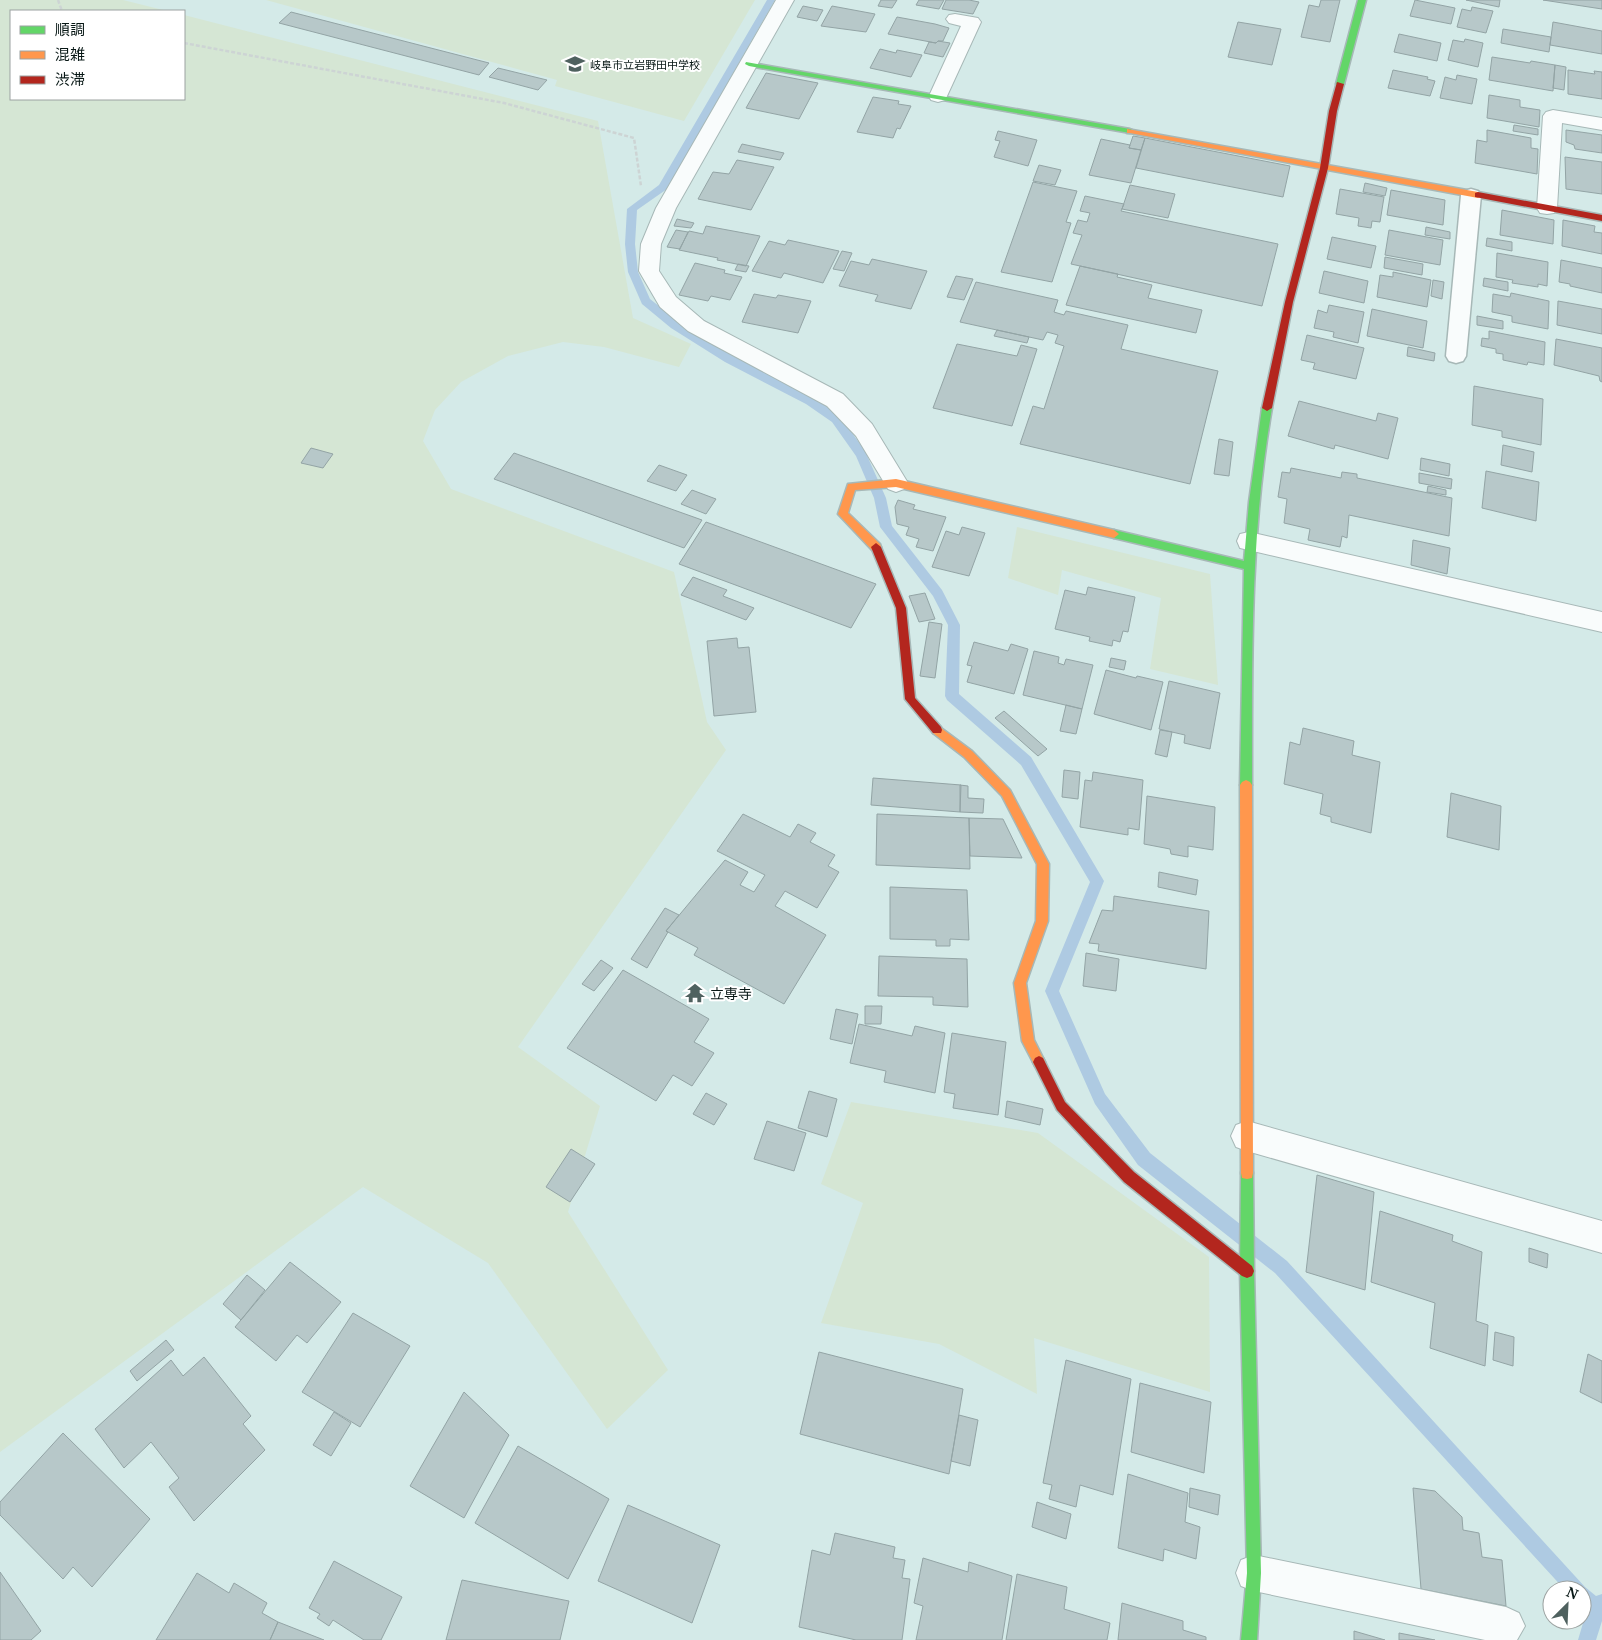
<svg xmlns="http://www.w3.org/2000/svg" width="1602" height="1640" font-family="'Noto Serif','Noto Sans JP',serif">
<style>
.green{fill:#d5e6d4}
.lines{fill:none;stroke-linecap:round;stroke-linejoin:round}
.stream{fill:#aecae2;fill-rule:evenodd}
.building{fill:#b7c8c9;stroke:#93a4a5}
.lane-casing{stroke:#a7b8b7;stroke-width:3}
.street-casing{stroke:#a7b8b7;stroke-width:2}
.fast-casing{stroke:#a7b8b7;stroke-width:3}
.slow-casing{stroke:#a7b8b7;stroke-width:3}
.jam-casing{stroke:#a7b8b7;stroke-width:3}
.path{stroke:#cdd4d4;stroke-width:2.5;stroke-dasharray:4 2;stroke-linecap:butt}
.lane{fill:#f9fcfc;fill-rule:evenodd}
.street{fill:#f9fcfc;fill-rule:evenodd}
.fast{fill:#63d668;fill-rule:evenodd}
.slow{fill:#ff974d;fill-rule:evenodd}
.jam{fill:#b3261e;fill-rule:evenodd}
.labels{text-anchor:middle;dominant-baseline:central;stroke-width:4;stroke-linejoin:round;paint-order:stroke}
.far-poi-label{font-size:11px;fill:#071715;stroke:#fff;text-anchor:start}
.poi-label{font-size:14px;fill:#071715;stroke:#fff;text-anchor:start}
</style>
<rect width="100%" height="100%" fill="#d4eae8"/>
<path class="green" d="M0 0H123L167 11H11V99H184V15L598 121 633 318 691 344 679 367 604 347 563 342 508 356 461 382 435 410 423 441 451 489 674 572 707 722 726 750 518 1047 600 1106 568 1212 668 1370 607 1429 488 1263 363 1187 0 1452Z
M266 0H755L684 121 555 86 557 80Z
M1017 527 1210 574 1218 685 1150 669 1161 598 1062 570 1058 595 1008 578Z
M851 1102 1038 1133 1209 1257 1210 1392 1034 1338 1037 1394 939 1344 821 1323 863 1203 821 1184Z"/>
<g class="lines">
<path class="stream" d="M767 0H775L667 189 637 210 635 244 638 272 650 299 679 322 733 356 814 398 840 416 865 451 886 498 892 526 942 590 960 625 959 694 1031 757 1104 881 1059 991 1105 1094 1150 1153 1287 1261 1585 1587 1596 1596 1602 1594V1621L1596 1640H1578L1586 1613 1582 1608V1590H1565L1275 1273 1138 1165 1095 1104 1045 991 1090 882 1021 765 947 700 945 696 948 625 933 596 880 527 874 498 856 456 832 422 806 404 725 362 671 328 642 304 628 272 625 244 627 209 659 185Z"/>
</g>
<path class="building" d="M881 0H897L892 8 878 6Z
M919 0H944L939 9 916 5Z
M946 0H969L979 2 973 14 942 9Z
M1321 0H1340L1330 42 1301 37 1309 5 1319 7Z
M1415 0 1455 8 1451 24 1410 16Z
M1466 0H1500L1499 7Z
M1543 0H1602V9Z
M803 6 823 10 817 21 797 17Z
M832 6 875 14 866 32 821 26Z
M1472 7 1493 11 1486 33 1457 27 1462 9 1471 11Z
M291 12 489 63 479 75 279 23Z
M897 17 935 24 949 28 943 41H938L936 43 888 34Z
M1238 22 1281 29 1272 65 1228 57Z
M1553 22 1602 31V54L1550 45Z
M1503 29 1551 37 1549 52 1501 43Z
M1399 34 1441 43 1437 61 1394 52Z
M1465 39 1483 43 1478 67 1448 60 1453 40 1464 42Z
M938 41 950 43 943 57 924 53 929 42 936 43Z
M880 49 896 53 897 50 922 55 911 77 870 68Z
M1492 57 1530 63 1531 61 1555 65 1553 91 1489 80Z
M1555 65 1566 67 1564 90 1553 88Z
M498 68 547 80 538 90 489 77Z
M1393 70 1428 77 1427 79 1435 81 1430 96 1388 88Z
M1568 70 1595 74 1594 71 1602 72V99L1568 94Z
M766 73 818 83 799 119 746 108Z
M1457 75 1477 79 1472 104 1440 98 1445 77 1456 80Z
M1489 95 1520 100V107L1540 110 1539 127 1487 118Z
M873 97 899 101 898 104 911 106 900 129 897 128 893 138 857 132Z
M1514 125 1538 129V135L1513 131Z
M1487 130 1531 138V148L1538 149 1537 174 1475 163 1477 140 1487 142Z
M1566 130 1602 135V153L1575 149 1574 145 1566 142Z
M998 131 1037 140 1028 166 994 157 1000 141 995 140Z
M1133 136 1145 138 1141 150 1129 148Z
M1145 138 1290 166 1283 197 1136 168Z
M1101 139 1130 145 1129 148 1141 150 1131 183 1089 175Z
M742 144 784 153 780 160 738 152Z
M1565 157 1602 162V194L1566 189Z
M737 160 774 167 751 210 698 199 713 172 729 174Z
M1039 165 1061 170 1055 185 1033 181Z
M1033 182 1077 191 1066 222 1071 223 1052 282 1001 272Z
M1365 183 1387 188 1385 196 1363 192Z
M1130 185 1175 194 1168 218 1122 209Z
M1340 189 1384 197 1380 222 1372 221 1371 228 1358 226 1359 218 1336 214Z
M1391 190 1445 200 1443 225 1387 215Z
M1085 196 1124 204 1121 211 1278 244 1262 306 1071 264 1082 235 1073 233 1078 220 1087 222 1090 213 1080 211Z
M1502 210 1554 220 1553 244 1500 235Z
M677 219 694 223 691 228 674 226Z
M1563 220 1595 226 1594 232 1602 233V254L1562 246Z
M706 226 760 236 746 266 717 260 718 258 679 250 689 231 703 234Z
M1426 227 1450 232V239L1425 235Z
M676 230 688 232 680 249 667 247Z
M1389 230 1443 240 1440 265 1385 255Z
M1332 237 1376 246 1371 268 1327 259Z
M1487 238 1512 242V251L1486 246Z
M788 240 839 251 823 283 784 273 781 278 752 271 769 241 785 245Z
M842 251 852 253 844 271 833 269Z
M1497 253 1548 262 1547 286 1538 284V287L1512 283 1513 280 1496 277Z
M1385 257 1423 264 1422 275 1384 268Z
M872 259 927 271 911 309 875 301 878 295 839 286 851 261 869 265Z
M1561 260 1602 268V293L1570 286V284L1559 282Z
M695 263 725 270 724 273 742 277 730 300 711 296 708 301 679 295Z
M738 264 749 266 746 272 735 270Z
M1080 266 1118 274 1117 277 1152 285 1148 298 1202 310 1196 333 1066 305Z
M1324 271 1368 281 1364 303 1319 293Z
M1393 272 1431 280 1427 307 1377 297 1380 275 1393 277Z
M956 276 973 279 964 300 947 297Z
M1484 278 1508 282V291L1483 286Z
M1433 280 1444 282 1442 299 1431 296Z
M976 282 1058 300 1054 312 1064 315 1066 311 1128 325 1121 349 1218 371 1190 484 1020 444 1033 406 1044 409 1064 346 1055 343 1058 335 1047 332 1043 340 960 322Z
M1511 293 1549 301 1548 329 1512 322V316L1492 312 1493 294 1510 297Z
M754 294 776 298 778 295 811 301 798 333 742 322Z
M1558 301 1602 309V334L1557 325Z
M1329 305 1364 312 1358 343 1333 337 1334 332 1314 328 1318 310 1327 313Z
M1372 309 1427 321 1423 348 1367 336Z
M1477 316 1503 321V329L1477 325Z
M997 330 1029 337 1027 343 994 336Z
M1489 331 1545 342 1544 365 1528 362 1527 365 1503 360V354L1496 353V349L1481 346 1482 338 1489 339Z
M1307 335 1364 348 1356 379 1313 369 1315 363 1301 360Z
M1556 339 1602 348V382L1600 381 1599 376 1554 365Z
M957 344 1017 356 1021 345 1037 349 1012 426 933 408Z
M1408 347 1435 353 1434 361 1407 356Z
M1474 386 1543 399 1541 445 1502 437V431L1472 425Z
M1299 401 1376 421 1378 413 1398 418 1388 459 1335 445 1334 449 1288 436Z
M1219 439 1233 442 1229 476 1214 474Z
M1503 445 1534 452 1532 472 1501 465Z
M311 448 333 454 323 468 301 463Z
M514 453 702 520 684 548 494 479Z
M1421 458 1450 464 1449 476 1420 470Z
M659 465 687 475 676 491 647 481Z
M1291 468 1341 478 1342 472 1357 474V478L1452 498 1449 536 1349 515 1347 538 1342 536 1340 547 1308 540 1310 529 1284 523 1287 499 1278 497 1282 472 1290 473Z
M1486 471 1539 482 1536 521 1482 508Z
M1419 473 1452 479 1451 489 1419 483Z
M1428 486 1446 490V495L1427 492Z
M692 490 716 499 706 514 681 504Z
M898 500 915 505 913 509 946 517 933 551 916 547 919 539 906 535 909 527 897 524 895 507Z
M706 522 876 584 851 628 679 564Z
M962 527 985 533 969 576 932 567 946 531 959 535Z
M1413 540 1450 548 1447 574 1411 565Z
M693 577 727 590 723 596 754 608 746 620 681 595Z
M1088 587 1135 597 1128 632 1123 631 1120 642 1113 640 1112 646 1089 641 1090 637 1055 629 1065 590 1086 595Z
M925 593 935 619 919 622 909 596Z
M929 622 942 624 935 678 920 676Z
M737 638 738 648 749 647 756 712 714 716 707 641Z
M974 642 1008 651 1011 644 1028 649 1014 694 967 682 972 666 967 665Z
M1034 651 1059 657 1058 663 1064 665 1066 659 1093 665 1082 709 1023 695Z
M1111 658 1126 661 1124 670 1109 667Z
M1106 670 1136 678 1137 676 1163 682 1151 730 1094 714Z
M1169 681 1220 693 1210 749 1184 743 1185 735 1159 729Z
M1066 705 1082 709 1076 734 1060 731Z
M1004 711 1047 749 1038 756 995 718Z
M1303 728 1354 741 1352 755 1380 762 1371 833 1331 822V817L1320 814 1323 794 1284 784 1290 742 1300 745Z
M1160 730 1172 732 1167 757 1155 754Z
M1064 770 1080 772 1078 799 1062 797Z
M1093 772 1143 780 1139 830 1128 828V835L1080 827 1085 780 1092 781Z
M873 778 961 785 960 812 871 805Z
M960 785 968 786V798L984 799 983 813 960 812Z
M1451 793 1501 806 1499 850 1447 837Z
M1147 796 1215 807 1213 850 1188 846V857L1171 854 1170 849 1144 844Z
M743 814 790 837 798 824 816 833 810 842 835 855 828 866 839 872 817 908 785 891 775 906 826 935 784 1004 694 955 698 948 666 931 725 860 748 872 740 885 754 892 765 875 717 851Z
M877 814 969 818 970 869 876 865Z
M969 818 1003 819 1022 858 970 856Z
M1159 872 1198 880 1196 895 1158 887Z
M890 887 967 890 969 940 950 939V946H936V940L890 939Z
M1114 896 1209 911 1206 969 1098 951 1099 944 1089 943 1102 910 1113 911Z
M665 908 679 915 666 931 668 932 647 968 631 959Z
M1086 953 1119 959 1116 991 1083 986Z
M879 956 967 959 968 1007 933 1005V997L878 996Z
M601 960 613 968 594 991 582 984Z
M623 970 709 1019 694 1042 714 1053 692 1086 673 1075 656 1101 567 1048Z
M865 1006H882L881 1024H865Z
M836 1009 858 1014 852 1044 830 1039Z
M859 1024 912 1036 915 1026 945 1033 935 1093 884 1082 886 1071 850 1063Z
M952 1033 1006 1042 998 1115 953 1108 955 1094 944 1092Z
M809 1091 837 1099 827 1137 798 1128Z
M706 1093 727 1104 714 1125 693 1114Z
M1007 1101 1043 1109 1040 1125 1005 1117Z
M767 1121 806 1133 794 1171 754 1159Z
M571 1149 595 1164 570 1202 546 1187Z
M1317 1175 1374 1192 1365 1290 1306 1272Z
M1380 1211 1453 1235 1452 1241 1482 1252 1476 1321 1488 1325 1485 1366 1430 1348 1435 1303 1371 1282Z
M1529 1248 1548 1254 1547 1268 1529 1262Z
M290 1262 341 1302 307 1343 297 1335 276 1361 235 1327Z
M247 1275 265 1290 241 1320 223 1304Z
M353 1313 410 1346 360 1427 302 1392Z
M1495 1332 1514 1337 1513 1366 1493 1360Z
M166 1340 174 1350 137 1381 130 1371Z
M819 1352 963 1389 949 1474 800 1434Z
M1588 1354 1602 1361V1403L1580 1392Z
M204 1357 251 1416 243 1424 265 1450 194 1521 169 1487 179 1478 151 1442 124 1468 95 1429 171 1360 183 1376Z
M1066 1360 1131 1379 1113 1495 1080 1485 1076 1507 1049 1499 1052 1485 1043 1483Z
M1140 1383 1211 1402 1204 1473 1131 1452Z
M464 1392 509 1435 464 1518 410 1486Z
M334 1412 351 1423 331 1456 313 1445Z
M959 1415 978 1420 970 1466 951 1461Z
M63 1433 150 1519 92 1587 73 1567 63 1579 0 1515V1502Z
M518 1446 609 1499 568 1579 475 1523Z
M1128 1474 1188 1493 1185 1522 1200 1527 1196 1559 1164 1549 1163 1561 1118 1548Z
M1190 1488 1220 1495 1218 1515 1189 1507Z
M1413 1488 1435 1491 1462 1517 1463 1530 1479 1533 1482 1557 1502 1560 1506 1606 1421 1589Z
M1037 1502 1071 1514 1066 1539 1032 1527Z
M628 1505 720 1545 692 1623 598 1581Z
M835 1533 895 1547 893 1558 905 1560 902 1578 910 1579 902 1640H856L799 1627 812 1550 830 1555Z
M923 1558 968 1572 969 1562 1012 1576 1002 1640H916L923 1606 914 1603Z
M334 1561 402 1597 381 1640H364L333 1620 329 1626 317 1618 320 1614 309 1608Z
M0 1572 41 1631 31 1640H0Z
M197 1573 229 1593 234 1583 267 1603 262 1613 278 1622 270 1640H156Z
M1017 1574 1067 1587 1064 1609 1110 1623 1107 1640H1006Z
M462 1580 569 1601 560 1640H446Z
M1122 1603 1183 1621V1630L1206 1637V1640H1118Z
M278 1622 324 1640H270Z
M1354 1631 1385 1640H1354Z
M1399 1633 1435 1640H1399Z"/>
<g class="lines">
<defs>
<path id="lane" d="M1471 189 1478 191 1481 195 1466 356 1463 361 1456 363 1449 361 1446 356 1461 195 1464 191Z"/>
<path id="street" d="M776 0H794L676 208 661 244 659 271 676 297 704 321 843 394 872 424 908 483 904 489 896 492 888 489 856 436 827 406 688 331 660 307 639 271 641 244 656 208Z
M955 14 978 18 981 22 947 96 945 100 938 102 931 100 929 96 961 26 949 23 946 19 949 15Z
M1553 110 1602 118V130L1562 123 1557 208 1554 213 1547 214 1540 213 1537 208 1543 116 1546 112Z
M1249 532 1602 612V632L1240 548 1237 541 1240 534Z
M1247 1121 1602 1221V1253L1247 1151 1236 1147 1231 1136 1236 1125Z
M1254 1555 1506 1607 1519 1613 1525 1626 1517 1640H1485L1254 1591 1241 1586 1236 1573 1241 1560Z"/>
<path id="fast" d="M1358 0H1366L1344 84 1340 86 1336 84Z
M746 62 1130 129 1134 131 1130 133 749 66 745 64Z
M1267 405 1272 408C1250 534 1252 658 1252 785L1250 788H1242L1240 785 1244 569 1114 538 1109 534 1114 530 1244 561 1249 502 1262 408Z
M1247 1167 1252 1168 1253 1173 1254 1271 1261 1573 1257 1640H1241L1247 1573 1240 1271 1241 1173 1242 1168Z"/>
<path id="slow" d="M1127 129 1478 192 1482 195 1478 198 1130 133H1127Z
M896 479 1114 530 1119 534 1114 538 896 487 855 490 848 513 880 544 881 547 880 550H872L838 514 848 484Z
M937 725 972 751 1010 790 1049 864 1048 921 1026 983 1034 1040 1045 1062 1043 1066 1039 1068 1035 1066 1022 1041 1014 983 1036 921 1037 864 1002 796 964 757 933 733 932 730 933 727Z
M1246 780 1250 782 1252 785 1253 1173 1252 1178 1247 1179 1242 1178 1241 1173 1240 785 1242 782Z"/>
<path id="jam" d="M1337 82 1344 84 1337 111 1328 168 1293 302 1272 408 1267 411 1262 408 1285 302 1320 168 1329 111Z
M1478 192 1602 215V221L1475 197V193Z
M876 543 881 547 906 608 915 698 941 727 942 730 941 733H933L905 699 896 608 871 547Z
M1039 1056 1043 1058 1065 1102 1134 1172 1252 1266 1254 1271 1252 1276 1247 1278 1242 1276 1124 1182 1057 1110 1033 1062 1035 1058Z"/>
</defs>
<use href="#lane" class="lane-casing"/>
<use href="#street" class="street-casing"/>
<use href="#fast" class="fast-casing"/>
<use href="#slow" class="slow-casing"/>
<use href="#jam" class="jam-casing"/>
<path class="path" d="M58 0 62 11
M184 43 504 103 634 138 641 186"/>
<use href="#lane" class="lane"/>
<use href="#street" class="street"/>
<use href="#fast" class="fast"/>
<use href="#slow" class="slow"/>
<use href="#jam" class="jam"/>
</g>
<defs>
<symbol id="school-bare" viewBox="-9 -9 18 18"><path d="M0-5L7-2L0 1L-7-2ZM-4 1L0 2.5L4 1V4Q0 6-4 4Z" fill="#4f615f" stroke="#fff" stroke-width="2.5" paint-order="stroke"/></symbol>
<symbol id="temple-bare" viewBox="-9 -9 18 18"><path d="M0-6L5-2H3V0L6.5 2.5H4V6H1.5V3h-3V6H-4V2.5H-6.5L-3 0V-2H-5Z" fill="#4f615f" stroke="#fff" stroke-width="2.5" paint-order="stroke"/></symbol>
</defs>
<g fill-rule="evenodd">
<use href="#school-bare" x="561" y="50" width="28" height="28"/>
<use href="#temple-bare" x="681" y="979" width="28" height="28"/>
</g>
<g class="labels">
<g class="far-poi-label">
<text x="590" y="64">岐阜市立岩野田中学校</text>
</g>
<g class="poi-label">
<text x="710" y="993">立専寺</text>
</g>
</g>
<rect x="10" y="10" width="175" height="90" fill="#ffffff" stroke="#9ca2a1"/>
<rect x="20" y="26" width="25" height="8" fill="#63d668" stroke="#9ca2a1"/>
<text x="55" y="35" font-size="15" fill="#071715">順調</text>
<rect x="20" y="51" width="25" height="8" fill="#ff974d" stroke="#9ca2a1"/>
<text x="55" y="60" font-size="15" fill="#071715">混雑</text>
<rect x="20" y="76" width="25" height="8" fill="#b3261e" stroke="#9ca2a1"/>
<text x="55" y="85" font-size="15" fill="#071715">渋滞</text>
<g transform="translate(1567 1605) rotate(24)"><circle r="24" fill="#ffffff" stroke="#9ca2a1"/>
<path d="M0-4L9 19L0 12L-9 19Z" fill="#4f615f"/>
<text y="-8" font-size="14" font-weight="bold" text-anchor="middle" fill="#071715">N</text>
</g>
</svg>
